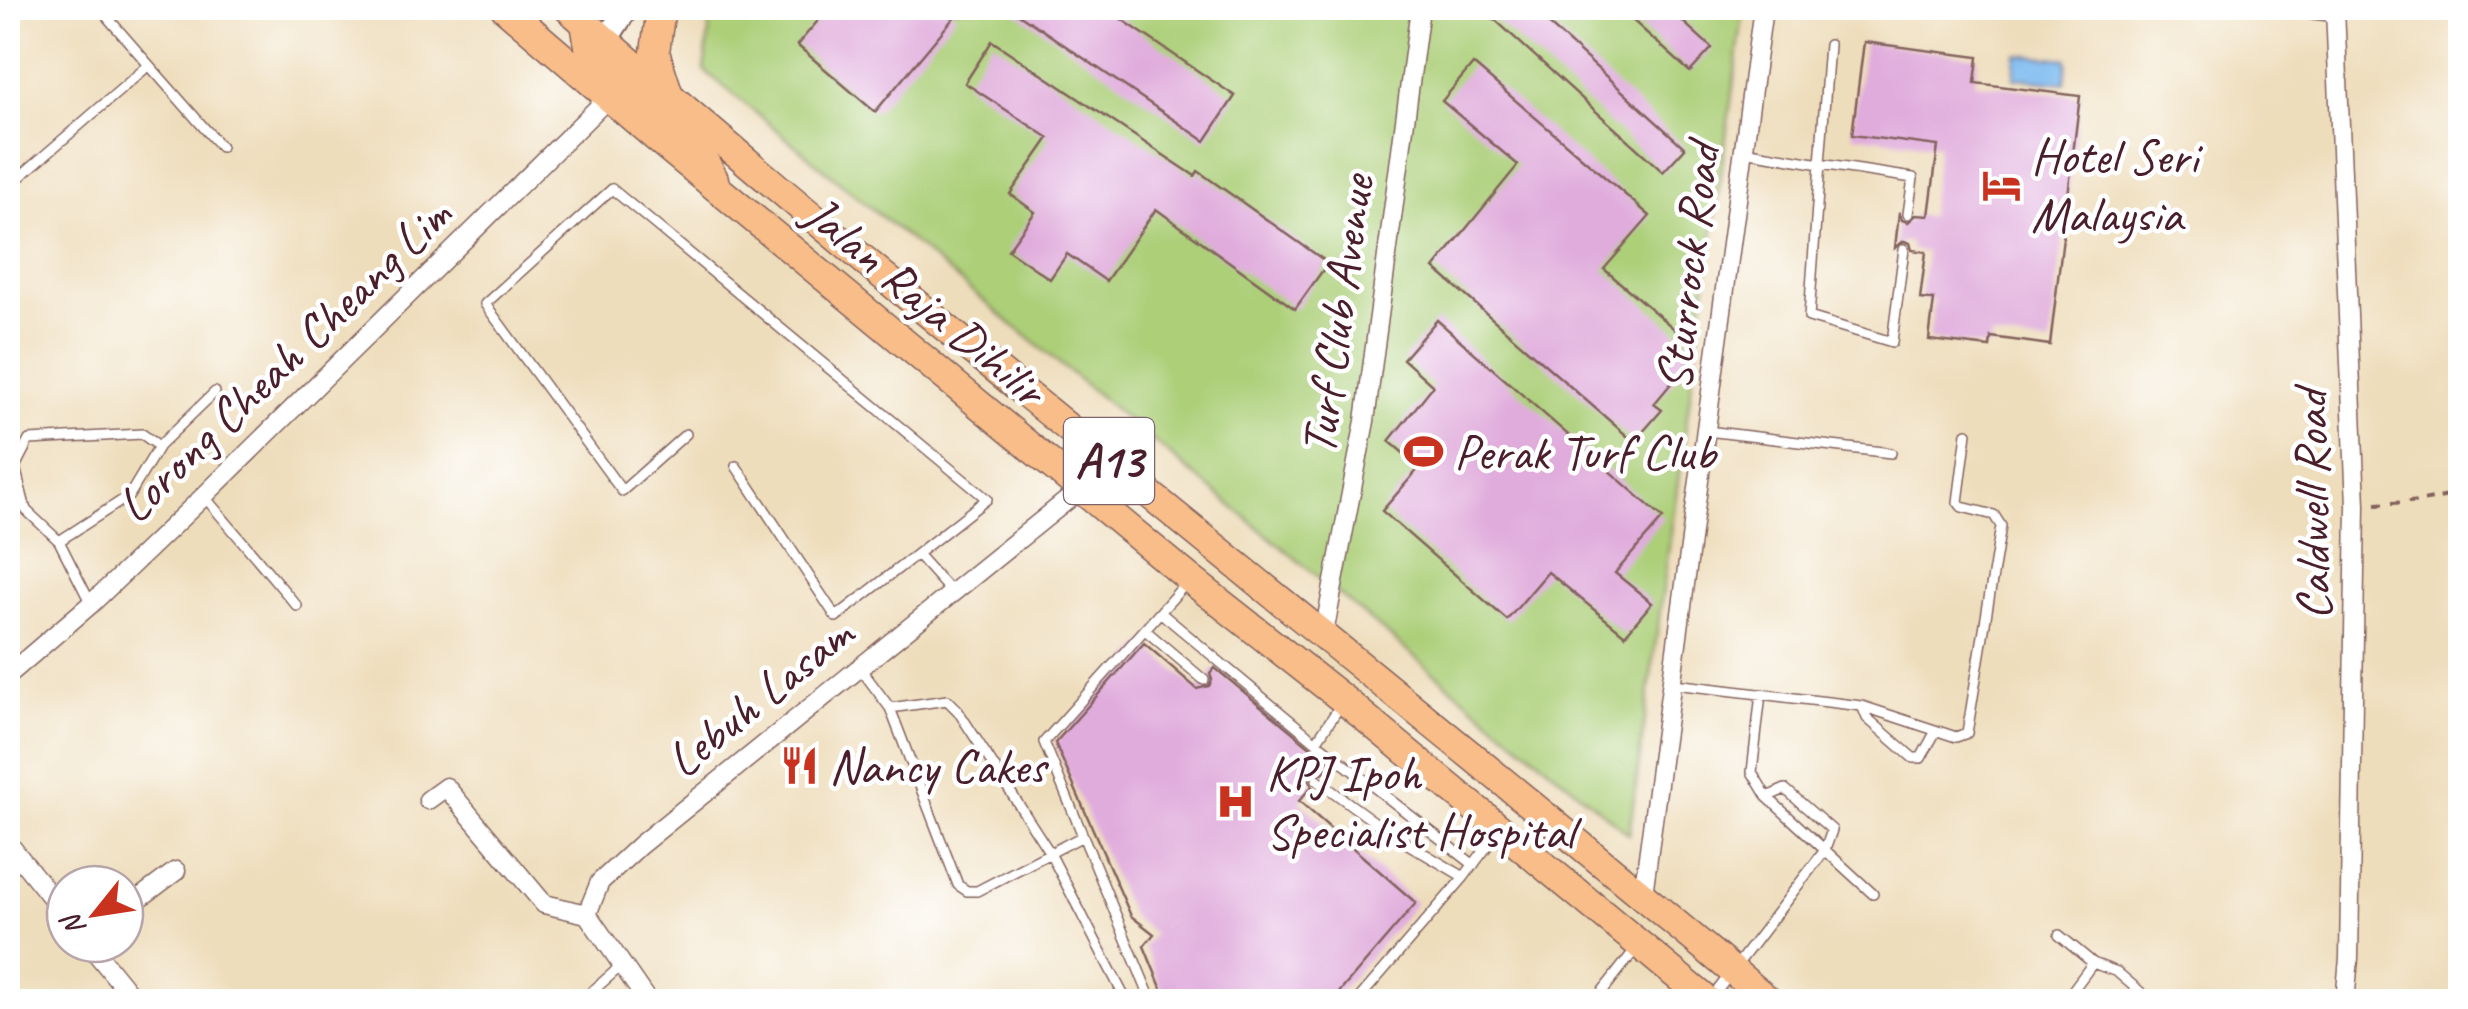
<svg xmlns="http://www.w3.org/2000/svg" width="2468" height="1009" font-family="Caveat,sans-serif">
<style>
.green{fill:#accf78;stroke:#7b7752;stroke-width:2.5}
.water{fill:#7cbaf0;stroke:#636c8e;stroke-width:2.5}
.building{fill:#e0acdc}
.lines{fill:none;stroke-linecap:round;stroke-linejoin:round}
.service-casing{stroke:#83625d;stroke-width:12}
.minor-casing{stroke:#83625d;stroke-width:21}
.tertiary-casing{stroke:#83625d;stroke-width:26}
.primary-casing{stroke:#83625d;stroke-width:31}
.path{stroke:#83625d;stroke-width:4;stroke-dasharray:8 8;stroke-linecap:butt}
.service{stroke:#fff;stroke-width:9}
.minor{stroke:#fff;stroke-width:18}
.tertiary{stroke:#fff;stroke-width:22}
.primary{stroke:#f8bd89;stroke-width:28}
.labels{text-anchor:middle;dominant-baseline:central;stroke-width:9;stroke-linejoin:round;paint-order:stroke}
.shield{fill:#fff;stroke:#80626b;stroke-width:2.5}
.shield-label{font-size:48px;font-weight:bold;fill:#4a1f2b}
.poi-label{font-size:50px;fill:#4a1f2b;stroke:#fff;text-anchor:start}
.street-label{font-size:50px;fill:#4a1f2b;stroke:#fff}
</style>
<rect width="100%" height="100%" fill="#fff"/>
<filter id="ink" filterUnits="userSpaceOnUse"><feTurbulence type="fractalNoise" baseFrequency=".01" numOctaves="2"/><feDisplacementMap in="SourceGraphic" scale="20" xChannelSelector="R" yChannelSelector="G"/><feConvolveMatrix kernelMatrix="1 2 1 2 8 2 1 2 1" color-interpolation-filters="sRGB"/></filter>
<filter id="wash" filterUnits="userSpaceOnUse"><feTurbulence type="fractalNoise" baseFrequency=".0048" numOctaves="4" result="noise"/><feDisplacementMap in="SourceGraphic" scale="40" xChannelSelector="R" yChannelSelector="G"/><feGaussianBlur stdDeviation="2.25" result="paint"/><feColorMatrix in="noise" values="0 0 0 0 0 0 0 0 0 0 0 0 0 0 0 0 0 1.4 0 .05"/><feComposite in="paint" operator="in"/></filter>
<g filter="url(#wash)">
<rect width="100%" height="100%" fill="#edb"/>
<path class="green" d="M712 8H1744L1629 834 704 70Z"/>
<path class="water" d="M2016 54 2067 59 2065 83 2014 78Z"/>
<g id="blocks">
<path class="building" d="M829 8H947L956 15 875 112 797 45Z
M1010 8H1105L1235 96 1205 141Z
M1482 8H1531L1685 148 1663 172Z
M1619 8H1668L1712 48 1690 72Z
M992 41 1195 176 1198 171 1328 263 1295 309 1156 209 1106 281 1067 254 1050 279 1008 250 1035 212 1010 194 1049 138 965 83Z
M1864 42 1978 57 1975 83 2080 96 2050 345 1991 337 1990 347 1929 340 1934 300 1920 299 1926 252 1912 250 1910 243 1904 241 1895 248 1899 212 1902 220 1908 222 1916 215 1929 216 1938 146 1852 135Z
M1473 64 1650 216 1604 269 1699 350 1654 404 1662 410 1634 442 1434 268 1518 165 1442 101Z
M1437 320 1663 518 1615 573 1652 603 1625 635 1548 572 1507 620 1382 511 1420 467 1389 441 1433 386 1403 359Z
M1144 643 1197 689 1209 686 1212 680 1210 674 1215 668 1331 764 1322 774H1311L1309 780 1312 786 1299 801 1416 903 1331 1002H1167L1144 946 1154 934 1131 916 1055 743Z"/>
</g>
</g>
<g filter="url(#ink)">
<use href="#blocks" fill-opacity="0" stroke="#83625d" stroke-width="2.5"/>
<g class="lines">
<defs>
<path id="service" d="M149 65 221 147
M1744 151 1820 164 1829 45
M8 187 149 65 108 18 103 8
M1904 249 1892 342 1809 317 1820 164 1913 178 1908 214
M1707 431 1891 453
M686 434 622 491 485 304 612 189 987 499 917 554 952 593
M736 466 836 617 917 554
M204 496 297 606
M59 541 26 510 15 467 29 440 142 434 159 446
M91 604 59 541 129 496 159 446 215 392
M1161 613 1316 742 1474 865
M1145 630 1204 680
M860 668 890 708 958 885 967 891H977L1081 837
M1674 684 1862 706 1956 737 1967 733 2001 526 1994 515 1962 507 1958 502 1967 433
M1761 694 1752 772 1767 797 1873 894
M1862 706 1867 718 1913 758H1921L1936 731
M890 708 947 700 958 711 1050 853 1126 1000
M1316 742 1342 703
M1317 780 1391 834 1464 877
M2059 935 2093 963
M1711 999 1825 850 1832 830 1785 789 1767 797
M580 1002 621 966
M866 1002 876 996
M1152 1002 1044 742 1188 581
M1356 1002 1464 877 1498 832
M1594 1002 1638 946
M2064 1002 2093 963 2117 972 2152 1002"/>
<path id="minor" d="M2301 8 2334 12
M2335 8 2356 505 2349 958 2345 1002
M1324 633 1365 421 1420 8
M8 675 91 604 204 496 610 96
M428 800 446 787 544 904 587 914
M8 843 65 914
M1643 894 1763 8
M125 909 176 871
M89 944 136 1002
M648 1002 587 914 600 882 640 845 1081 489"/>
<path id="tertiary" d="M606 40 627 8"/>
<path id="primary" d="M505 8 660 141 1190 579 1344 700 1709 1002
M568 8C959 350 1372 668 1770 1002
M661 8 655 52 668 92
M585 23 590 52 677 124 695 144 714 179"/>
</defs>
<use href="#service" class="service-casing"/>
<use href="#minor" class="minor-casing"/>
<use href="#tertiary" class="tertiary-casing"/>
<use href="#primary" class="primary-casing"/>
<path class="path" d="M2376 504 2422 501 2460 494"/>
<use href="#service" class="service"/>
<use href="#minor" class="minor"/>
<use href="#tertiary" class="tertiary"/>
<use href="#primary" class="primary"/>
</g>
</g>
<defs>
<symbol id="hotel-bare" viewBox="-9 -9 18 18"><path d="M-6-4.5h1.5V1H6V5H4.5V3h-9V5H-6ZM-4 0a1.8 1.8 0 1 1 3.6 0ZM.5 0V-2.5h3Q6-2.5 6 0Z" fill="#c8321e" stroke="#fff" stroke-width="2.5" paint-order="stroke"/></symbol>
<symbol id="stadium-bare" viewBox="-9 -9 18 18"><path d="M0-5a6.5 5 0 1 0 0 10a6.5 5 0 1 0 0-10ZM-3.5-1.8h7v3.6h-7Z" fill="#c8321e" stroke="#fff" stroke-width="2.5" paint-order="stroke"/></symbol>
<symbol id="restaurant-bare" viewBox="-9 -9 18 18"><path d="M-5-6h1v4h1v-4h1v4h1v-4h1v5L-1.5 .5V6h-2V.5L-5-1ZM5-6V6H3V1.5H1.5Q1.5-4 5-6Z" fill="#c8321e" stroke="#fff" stroke-width="2.5" paint-order="stroke"/></symbol>
<symbol id="hospital-bare" viewBox="-9 -9 18 18"><path d="M-5-5h3v3.5h4V-5h3V5h-3V1.5h-4V5h-3Z" fill="#c8321e" stroke="#fff" stroke-width="2.5" paint-order="stroke"/></symbol>
</defs>
<g fill-rule="evenodd">
<use href="#hotel-bare" x="1974" y="158" width="55" height="55"/>
<use href="#stadium-bare" x="1396" y="424" width="55" height="55"/>
<use href="#restaurant-bare" x="772" y="738" width="55" height="55"/>
<use href="#hospital-bare" x="1208" y="774" width="55" height="55"/>
</g>
<g class="labels">
<rect class="shield" x="1064" y="418" width="90" height="86" rx="8"/>
<g class="shield-label">
<text x="1109" y="461">A13</text>
</g>
<g class="poi-label">
<text x="2031" y="156">Hotel Seri<tspan x="2031" dy="58">Malaysia</tspan></text>
<text x="1454" y="452">Perak Turf Club</text>
<text x="829" y="766">Nancy Cakes</text>
<text x="1266" y="773">KPJ Ipoh<tspan x="1266" dy="58">Specialist Hospital</tspan></text>
</g>
<g class="street-label">
<text transform="translate(1688 267) rotate(-83)">Sturrock Road</text>
<text transform="translate(925 301) rotate(40)">Jalan Raja Dihilir</text>
<text transform="translate(1337 315) rotate(-82)">Turf Club Avenue</text>
<text transform="translate(284 360) rotate(-44)">Lorong Cheah Cheang Lim</text>
<text transform="translate(2312 505) rotate(-91)">Caldwell Road</text>
<text transform="translate(759 697) rotate(-39)">Lebuh Lasam</text>
</g>
</g>
<rect width="2468" height="1009" fill="none" stroke="#fff" stroke-width="40"/>
<g transform="translate(95 914) rotate(240)"><circle r="48" fill="#ffffff" stroke="#b7a5aa" stroke-width="2.5"/>
<path d="M0-8L18 38L0 25L-18 38Z" fill="#c8321e"/>
<text y="-15" font-size="28" font-weight="bold" text-anchor="middle" fill="#4a1f2b">N</text>
</g>
</svg>
